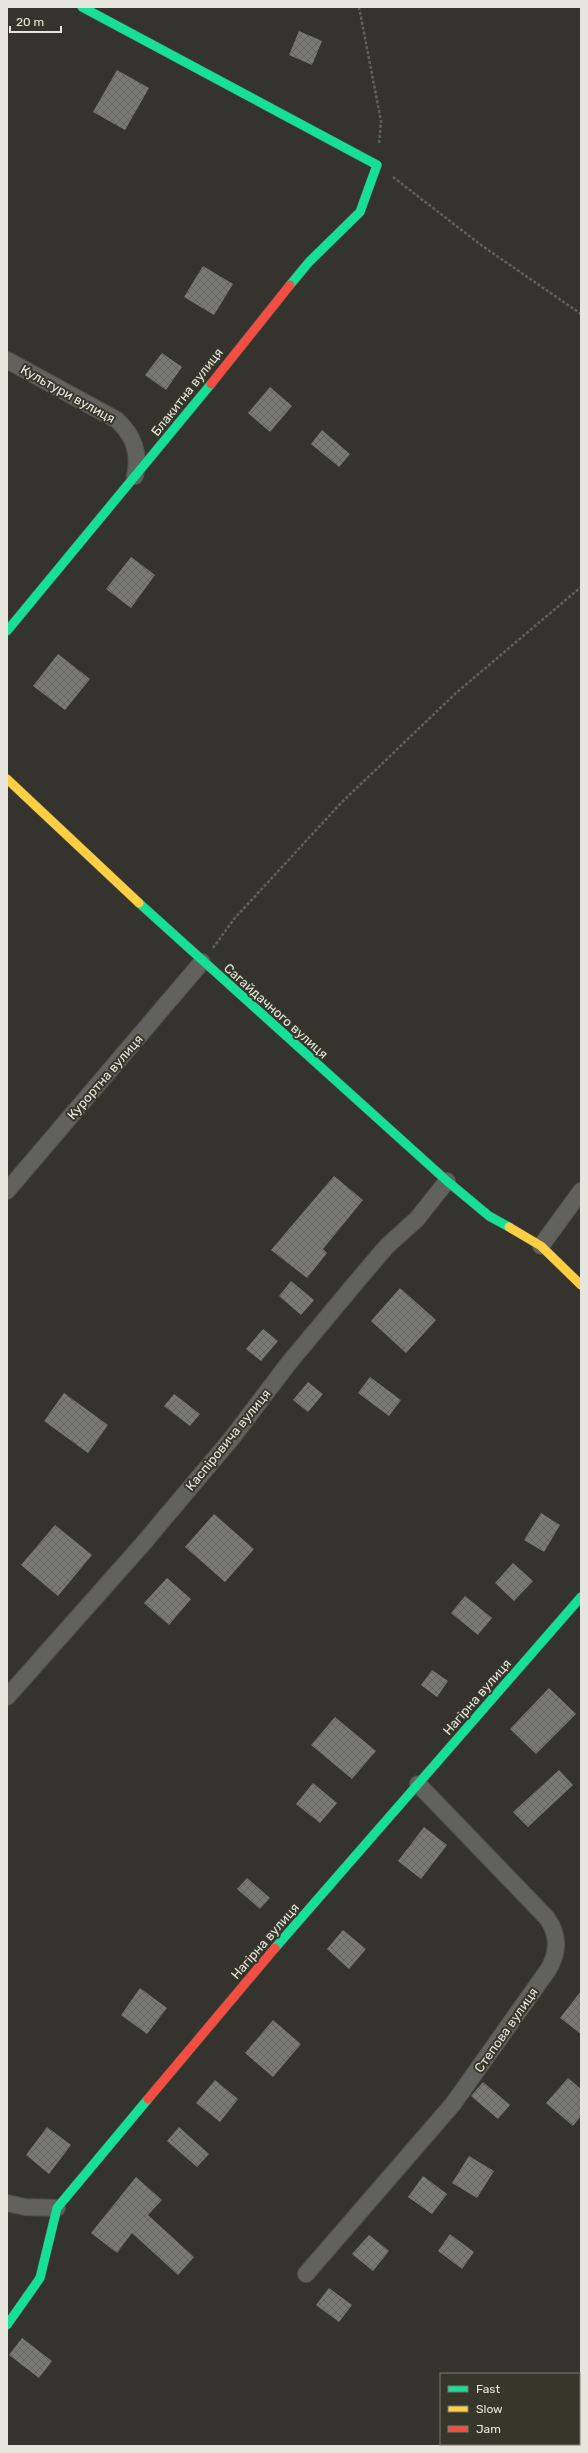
<svg xmlns="http://www.w3.org/2000/svg" width="588" height="2453" font-family="Rubik,sans-serif">
<style>
.building{fill:url(#building-cross-hatch)}
.lines{fill:none;stroke-linecap:round;stroke-linejoin:round}
.street-casing{stroke:#50504b;stroke-width:18}
.fast-casing{stroke:#50504b;stroke-width:10}
.slow-casing{stroke:#50504b;stroke-width:10}
.jam-casing{stroke:#50504b;stroke-width:10}
.path{stroke:#62625d;stroke-width:2.5;stroke-dasharray:3 2;stroke-linecap:butt}
.street{stroke:#61615d;stroke-width:16}
.fast{stroke:#16e098;stroke-width:9}
.slow{stroke:#ffcf43;stroke-width:9}
.jam{stroke:#f24e42;stroke-width:9}
.labels{text-anchor:middle;dominant-baseline:central;stroke-width:4;stroke-linejoin:round;paint-order:stroke}
.street-label{font-size:13px;fill:#e6e6de;stroke:#37362a}
</style>
<defs>
<pattern id="building-cross-hatch" width="8" height="8" patternUnits="userSpaceOnUse"><rect width="8" height="8" fill="#7a7a74"/><path d="M0 0l8 8M0 8l8-8" fill="none" stroke="#656560"/></pattern>
</defs>
<rect width="100%" height="100%" fill="#34332d"/>
<path class="building" d="M299 31 322 41 312 65 289 55Z
M117 70 149 88 125 130 93 112Z
M203 266 233 284 214 315 184 297Z
M162 353 182 367 166 390 145 375Z
M270 387 292 406 270 432 248 413Z
M322 430 350 454 339 467 311 444Z
M131 557 155 575 131 608 106 589Z
M58 654 90 679 65 710 33 686Z
M334 1176 363 1200 323 1249 327 1253 307 1278 271 1250Z
M291 1281 314 1300 301 1315 279 1296Z
M400 1288 436 1320 406 1353 371 1321Z
M263 1329 278 1341 261 1361 246 1349Z
M370 1377 401 1400 389 1416 358 1393Z
M308 1382 323 1394 308 1412 293 1400Z
M64 1393 108 1425 88 1453 44 1421Z
M174 1394 200 1414 190 1426 164 1406Z
M541 1513 560 1525 544 1552 524 1540Z
M214 1514 254 1549 225 1582 185 1547Z
M55 1525 92 1555 58 1596 21 1565Z
M513 1563 533 1581 514 1601 495 1583Z
M167 1578 191 1599 169 1625 144 1603Z
M465 1596 492 1618 478 1635 451 1613Z
M432 1670 448 1681 437 1697 421 1685Z
M549 1688 576 1714 536 1754 510 1729Z
M335 1717 376 1751 352 1779 311 1745Z
M559 1770 573 1785 528 1827 513 1812Z
M313 1783 337 1803 320 1823 296 1804Z
M424 1827 447 1845 421 1879 398 1861Z
M247 1878 270 1898 260 1909 237 1889Z
M343 1930 366 1949 349 1969 327 1949Z
M140 1988 167 2008 147 2034 121 2015Z
M581 1991V2034L560 2018Z
M273 2020 301 2044 273 2077 245 2053Z
M568 2078 581 2089V2116L573 2126 546 2103Z
M215 2080 238 2099 220 2122 196 2103Z
M483 2082 510 2105 498 2119 471 2096Z
M47 2127 71 2145 49 2174 26 2155Z
M179 2127 209 2154 197 2167 167 2141Z
M469 2156 494 2171 477 2198 452 2183Z
M423 2176 447 2194 432 2214 408 2197Z
M136 2177 162 2200 148 2215 194 2257 178 2275 132 2233 117 2253 91 2233Z
M450 2234 474 2252 462 2269 438 2251Z
M369 2235 389 2251 373 2271 352 2254Z
M329 2288 352 2305 339 2322 316 2305Z
M22 2338 52 2361 39 2378 9 2355Z"/>
<g class="lines">
<defs>
<path id="street" d="M7 360 117 420C134 436 140 453 135 476
M7 1191 202 962
M541 1246 581 1191
M7 1697 141 1546 232 1438 288 1364 358 1280 387 1246 417 1219 447 1181
M7 2203 25 2207 57 2208
M306 2274 453 2104 548 1970C559 1952 559 1935 547 1918L418 1784"/>
<path id="fast" d="M82 7 377 165 360 212 309 262 290 285
M7 631 211 384
M139 903 447 1181 489 1216 509 1227
M275 1948 581 1597
M7 2325 40 2278 57 2208 148 2099"/>
<path id="slow" d="M7 779 139 903
M509 1227 541 1246 581 1285"/>
<path id="jam" d="M211 384 290 285
M148 2099 275 1948"/>
</defs>
<use href="#street" class="street-casing"/>
<use href="#fast" class="fast-casing"/>
<use href="#slow" class="slow-casing"/>
<use href="#jam" class="jam-casing"/>
<path class="path" d="M359 7 381 121 379 144
M393 177 481 245 581 314
M213 948 234 919 341 803 456 693 581 587"/>
<use href="#street" class="street"/>
<use href="#fast" class="fast"/>
<use href="#slow" class="slow"/>
<use href="#jam" class="jam"/>
</g>
<g class="labels">
<g class="street-label">
<text transform="translate(187 392) rotate(-52)">Блакитна вулиця</text>
<text transform="translate(68 394) rotate(29)">Культури вулиця</text>
<text transform="translate(276 1011) rotate(42)">Сагайдачного вулиця</text>
<text transform="translate(105 1077) rotate(-49)">Курортна вулиця</text>
<text transform="translate(228 1440) rotate(-51)">Каспіровича вулиця</text>
<text transform="translate(477 1697) rotate(-49)">Нагірна вулиця</text>
<text transform="translate(265 1941) rotate(-49)">Нагірна вулиця</text>
<text transform="translate(506 2030) rotate(-55)">Степова вулиця</text>
</g>
</g>
<rect width="588" height="2453" fill="none" stroke="#e6e6de" stroke-width="16"/>
<rect x="440" y="2373" width="140" height="72" fill="#37362a" stroke="#7d7c72"/>
<rect x="448" y="2386" width="20" height="6" fill="#16e098" stroke="#7d7c72"/>
<text x="476" y="2393" font-size="12" fill="#e6e6de">Fast</text>
<rect x="448" y="2406" width="20" height="6" fill="#ffcf43" stroke="#7d7c72"/>
<text x="476" y="2413" font-size="12" fill="#e6e6de">Slow</text>
<rect x="448" y="2426" width="20" height="6" fill="#f24e42" stroke="#7d7c72"/>
<text x="476" y="2433" font-size="12" fill="#e6e6de">Jam</text>
<path d="M10 26v6h51v-6" fill="none" stroke="#e6e6de" stroke-width="2"/>
<text x="16" y="26" font-size="12" fill="#e6e6de" stroke="#37362a" stroke-width="3" paint-order="stroke">20 m</text>
</svg>
